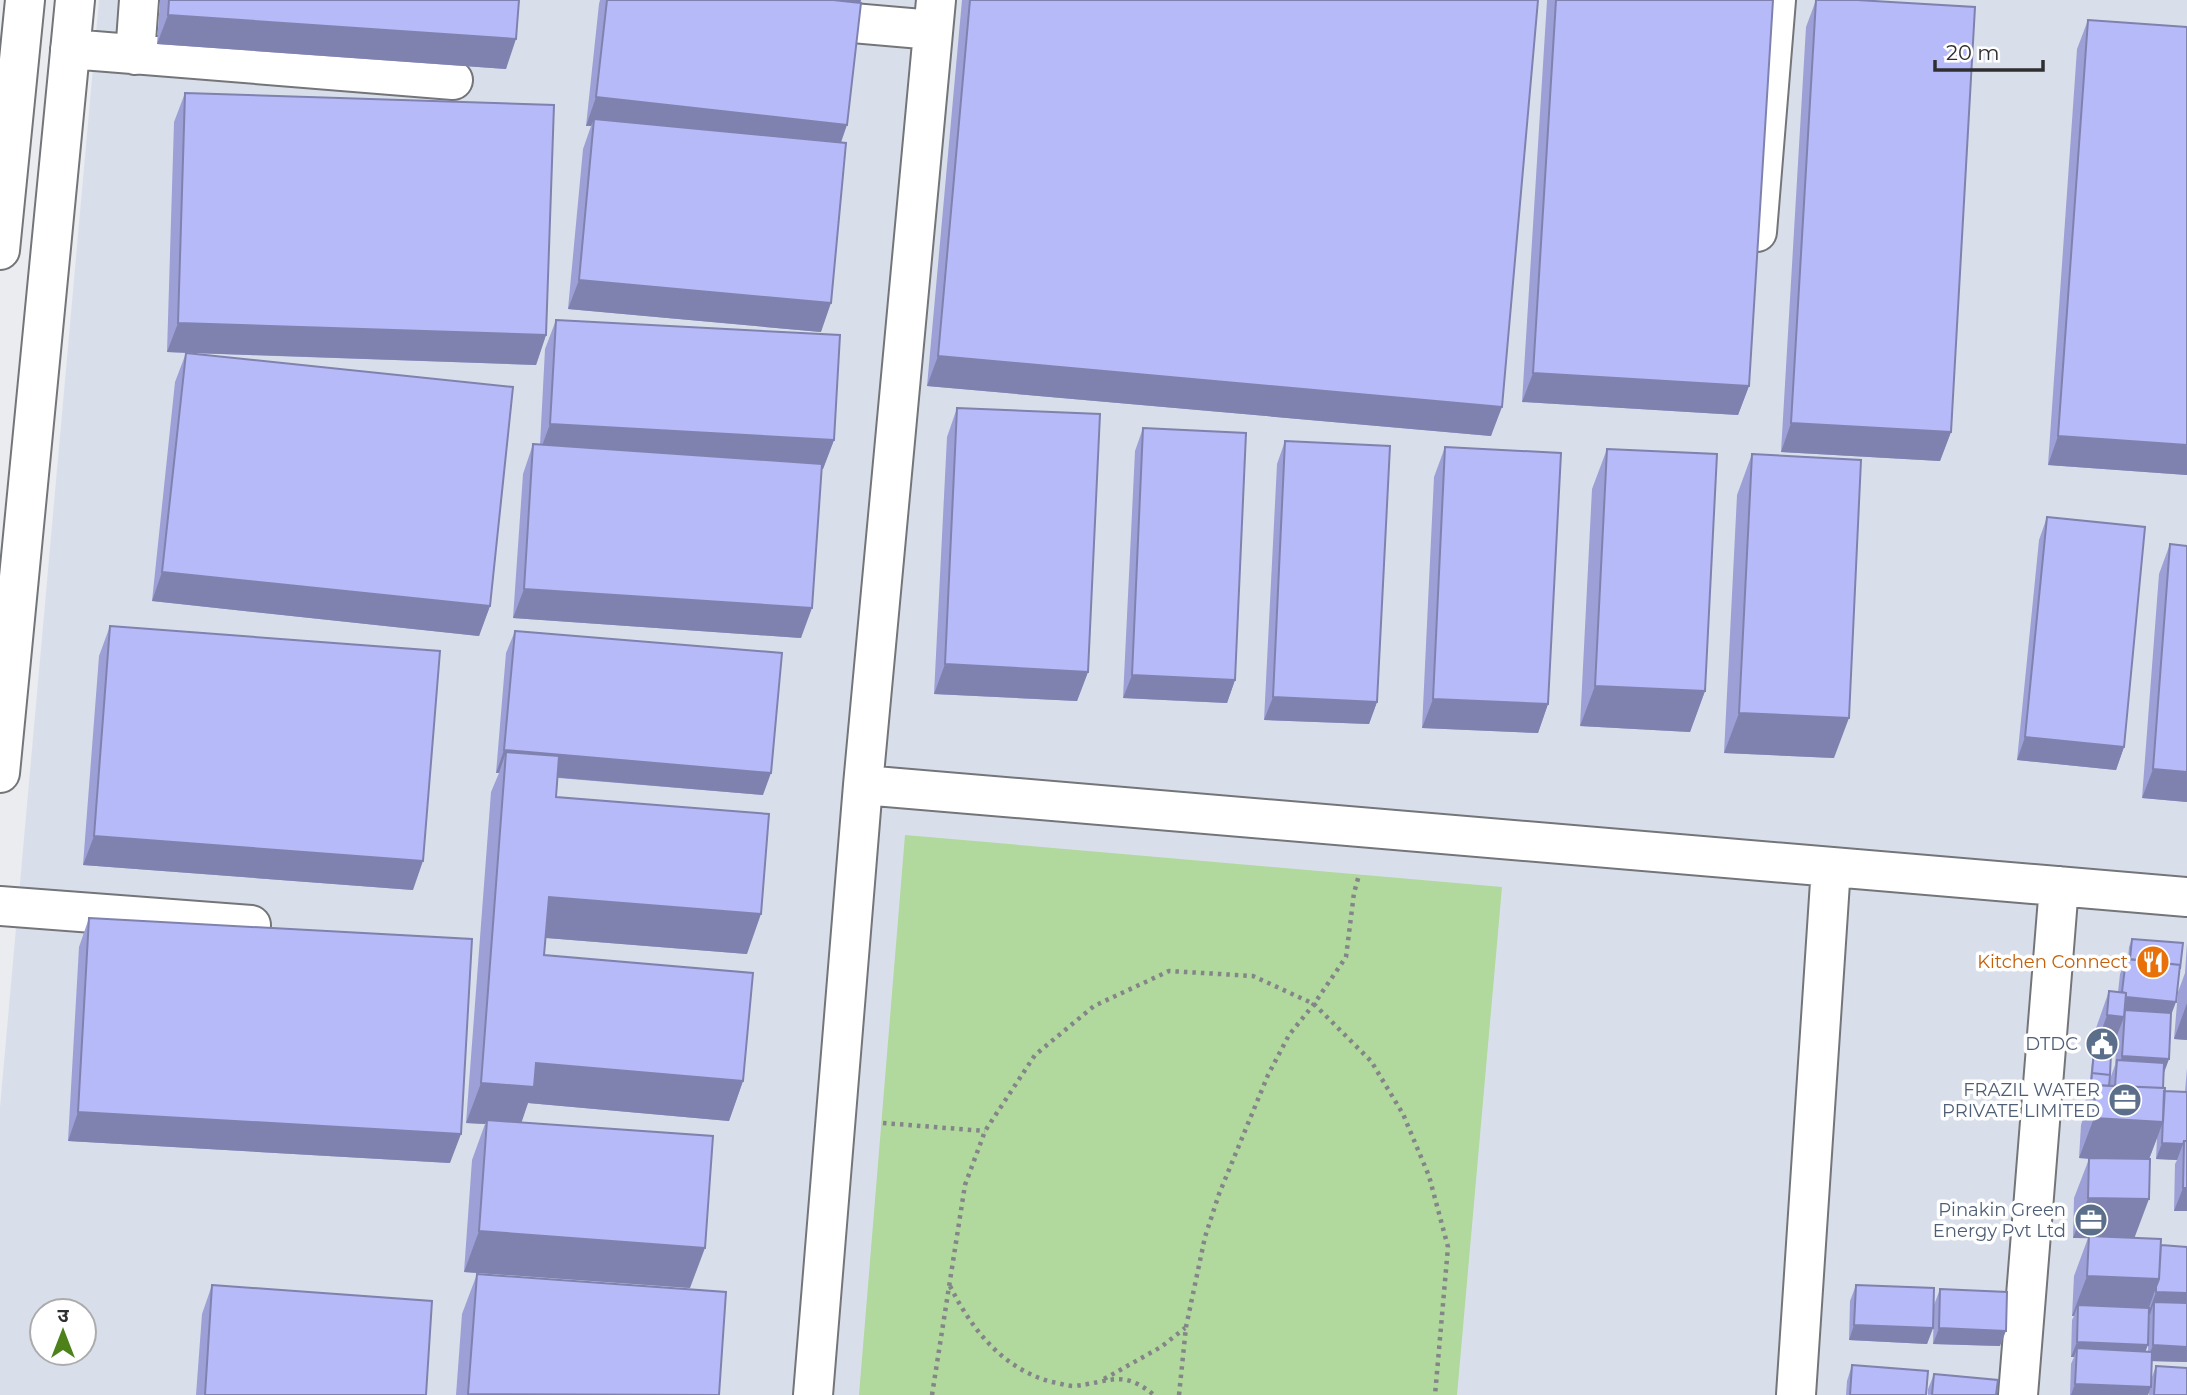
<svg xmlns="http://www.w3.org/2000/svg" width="2187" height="1395" font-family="Montserrat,'Noto Sans Devanagari',sans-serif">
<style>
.built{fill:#d9dfea;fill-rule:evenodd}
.green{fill:#b1d89d}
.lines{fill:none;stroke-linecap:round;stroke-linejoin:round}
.minor-casing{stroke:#737579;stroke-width:42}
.path{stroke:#848588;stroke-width:4.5;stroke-dasharray:3.5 5;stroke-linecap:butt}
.minor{stroke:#fff;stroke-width:38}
.wall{fill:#9da0d6;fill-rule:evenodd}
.shaded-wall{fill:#7f82ae}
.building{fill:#b6baf9;stroke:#7f82ae;stroke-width:2}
.labels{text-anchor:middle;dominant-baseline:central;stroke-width:7;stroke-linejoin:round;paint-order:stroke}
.food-label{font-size:18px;fill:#c56008;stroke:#fff;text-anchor:end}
.service-label{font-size:18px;fill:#4e5e75;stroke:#fff;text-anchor:end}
</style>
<rect width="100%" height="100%" fill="#eaecf0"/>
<path class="built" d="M99 0H2187V1395H0V1107ZM42 1311H84V1353H42Z"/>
<path class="green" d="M905 835 1502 887 1457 1395H859Z"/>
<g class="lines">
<defs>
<path id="minor" d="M807 19 933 30
M70 49 453 80
M135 55 139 0
M1757 232 1776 0
M0 250 25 0
M0 773 75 0
M863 785 2187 897
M0 906 251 925
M813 1395 863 785 936 0
M1796 1395 1831 867
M2018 1395 2059 886"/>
</defs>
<use href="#minor" class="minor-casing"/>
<path class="path" d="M883 1123 985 1131
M950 1286C972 1330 1003 1369 1052 1382 1059 1383 1067 1386 1073 1386 1110 1383 1121 1368 1154 1395
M1104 1379 1161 1347 1185 1328
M932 1395 965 1185 985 1131 1035 1055 1094 1006 1169 971 1253 976 1314 1004 1371 1061 1403 1114 1429 1176 1448 1247 1435 1395
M1179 1395 1186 1327 1205 1237 1219 1194 1268 1075 1289 1035 1314 1004 1346 957 1354 893 1359 875"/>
<use href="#minor" class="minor"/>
</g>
<path class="wall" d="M160 0H519L506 69 157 44Z
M600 0H861L841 142 821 332 568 309 583 149 591 126H586L599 4Z
M962 0H1538L1491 436 927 386Z
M1547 0H1773L1749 386 1738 415 1522 402Z
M1816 0H1857L1951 432 1940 461 1781 452 1806 27Z
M2088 20 2187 27V475L2048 465 2077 49Z
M185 93 546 335 536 365 190 353 490 606 479 636 152 601 175 382 186 353 167 352 174 122Z
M556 320 834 440 823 469H821L801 638 513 618 523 474 533 444 540 445 545 349Z
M957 408 1088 672 1077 701 934 694 947 437Z
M1143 428 1235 680 1227 703 1123 698 1135 451Z
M1285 441 1377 702 1369 724 1264 720 1277 464Z
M1445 447 1548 704 1538 733 1422 728 1434 477Z
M1607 449 1705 691 1690 732 1580 726 1592 489Z
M1752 454 1834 758 1724 753 1737 495Z
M2047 517 2124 747 2116 770 2017 760 2039 540Z
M2170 544 2187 546V802L2142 798 2159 574Z
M110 626 413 890 83 865 99 656Z
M515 631 763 795 558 778 556 797 747 954 546 938 544 955 743 1081 729 1121 528 1103 521 1122 690 1288 464 1272 472 1160 485 1124 466 1123 491 792 499 773H496L506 653Z
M89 918 450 1163 68 1141 79 947Z
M2132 939 2171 1016 2169 1059 2163 1073V1088L2164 1091 2185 1092 2187 1068V1211H2174L2175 1164 2177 1160 2156 1159 2157 1138 2149 1159 2134 1238 2161 1245 2187 1247V1362L2152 1361V1377L2156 1366 2187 1395H2149V1392L2148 1395H2070L2071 1364 2074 1357H2071L2072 1320 2074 1316H2072L2074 1276 2088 1238H2073L2074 1198 2089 1159 2079 1158 2081 1125 2084 1115 2087 1088 2090 1080 2095 1031 2109 991 2118 992 2120 974 2126 959H2128L2129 947ZM2117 1037 2115 1065 2110 1079 2111 1053ZM2149 1314 2150 1315 2149 1317 2148 1352H2145Z
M2187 942V1040L2174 1039 2178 992 2185 973Z
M477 1274 719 1395H456L462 1314Z
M212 1285 426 1395H196L202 1314Z
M1856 1285 1933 1328 1927 1344 1849 1340 1850 1301Z
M1940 1289 2000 1346 1933 1344 1934 1305Z
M1852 1365 1926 1395H1846L1847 1381Z
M1934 1374 1996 1395H1928V1389Z"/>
<path class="shaded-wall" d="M680 0H861L856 13Z
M168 15 516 39 506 69 157 44Z
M596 97 847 125 837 154 594 119 591 126H586Z
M579 280 831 303 821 332 568 309Z
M178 323 546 335 536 365 167 352Z
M938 356 1502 407 1491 436 927 386Z
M1533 373 1749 386 1738 415 1522 402Z
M1791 423 1951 432 1940 461 1781 452Z
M550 424 834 440 823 469 539 454Z
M2058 436 2187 445V475L2048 465Z
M162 572 490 606 479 636 152 601Z
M524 589 812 608 801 638 513 618Z
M945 664 1088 672 1077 701 934 694Z
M1132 675 1235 680 1227 703 1123 698Z
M1595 686 1705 691 1690 732 1580 726Z
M1273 697 1377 702 1369 724 1264 720Z
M1433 699 1548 704 1538 733 1422 728Z
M1739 713 1849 718 1834 758 1724 753Z
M2025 737 2124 747 2116 770 2017 760Z
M504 750 771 773 763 795 504 773 506 752 499 773H496Z
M2153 769 2187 772V802L2142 798Z
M94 836 423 861 413 890 83 865Z
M549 897 761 914 747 954 534 937Z
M2121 996 2176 1002 2170 1018 2125 1013Z
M2187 1003V1040L2174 1039Z
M2107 1015 2124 1017 2109 1057 2094 1052Z
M2122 1056 2169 1059 2161 1081 2116 1074Z
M536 1063 743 1081 729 1121 528 1103 520 1127 487 1120 485 1124 466 1123 481 1083Z
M78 1112 461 1134 450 1163 68 1141Z
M2094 1118 2163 1122 2148 1162 2079 1158Z
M2162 1143 2183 1144 2177 1160 2156 1159Z
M2183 1188H2187V1211H2174Z
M2088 1198 2149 1199 2134 1239 2073 1238Z
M479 1231 705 1248 690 1288 464 1272Z
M2087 1276 2159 1279 2145 1319 2078 1305 2074 1316H2072Z
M2156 1292 2187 1293V1316L2154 1302 2150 1315 2148 1314Z
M1854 1325 1933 1328 1927 1344 1849 1340Z
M1939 1328 2006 1331 2000 1346 1933 1344Z
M2077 1342 2148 1345 2142 1360 2077 1348 2074 1357H2071Z
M2153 1345 2187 1347V1362L2147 1361Z
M2075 1384 2151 1387 2148 1395H2071Z"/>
<path class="building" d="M169 0H519L516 39 168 15Z
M607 0H833L861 3 847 125 596 97Z
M970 0H1538L1502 407 938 356Z
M1556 0H1773L1749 386 1533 373Z
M1816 0H1857L1975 7 1951 432 1791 423Z
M2088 20 2187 27V445L2058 436Z
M185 93 554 105 546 335 178 323Z
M594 119 846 143 831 303 579 280Z
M556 320 840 335 834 440 550 424Z
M186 353 513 387 490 606 162 572Z
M957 408 1100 414 1088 672 945 664Z
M1143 428 1246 433 1235 680 1132 675Z
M1285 441 1390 446 1377 702 1273 697Z
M533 444 822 464 812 608 524 589Z
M1445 447 1561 453 1548 704 1433 699Z
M1607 449 1717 454 1705 691 1595 686Z
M1752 454 1861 460 1849 718 1739 713Z
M2047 517 2145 527 2124 747 2025 737Z
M2170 544 2187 546V772L2153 769Z
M110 626 440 651 423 861 94 836Z
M515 631 782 653 771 773 504 750Z
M506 752 559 756 556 797 769 814 761 914 549 897 544 955 753 973 743 1081 536 1063 534 1087 481 1083Z
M89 918 472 939 461 1134 78 1112Z
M2132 939 2183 943 2180 969V965L2130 959Z
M2126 959 2180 965 2176 1002 2126 997V993L2122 992Z
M2109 991 2126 993 2124 1017 2107 1015Z
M2125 1010 2171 1013 2169 1059 2122 1056Z
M2094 1052 2111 1053 2110 1075 2092 1073Z
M2117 1060 2164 1063 2163 1088 2115 1086Z
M2092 1073 2110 1075 2109 1086 2095 1085 2090 1100Z
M2095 1085 2165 1088 2163 1122 2094 1118Z
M2164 1091 2187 1092V1141H2184L2183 1144 2162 1143Z
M487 1120 713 1136 705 1248 479 1231Z
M2184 1141H2187V1188H2183Z
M2089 1158 2150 1159 2149 1199 2088 1198Z
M2089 1236 2161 1239 2159 1279 2087 1276Z
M2161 1245 2187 1247V1293L2156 1292V1287L2159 1279Z
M477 1274 726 1292 719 1395 468 1394Z
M212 1285 432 1301 426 1395H205Z
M1856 1285 1934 1288 1933 1328 1854 1325Z
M1940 1289 2007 1292 2006 1331 1939 1328Z
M2154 1302 2187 1303V1347L2153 1345Z
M2078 1305 2149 1308 2148 1345 2077 1342Z
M2077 1348 2152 1352 2151 1387 2075 1384Z
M1852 1365 1928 1371 1926 1395H1850Z
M2156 1366 2187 1368V1395H2154Z
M1934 1374 1998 1380 1996 1395H1932Z"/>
<defs>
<symbol id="restaurant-disc" viewBox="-11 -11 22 22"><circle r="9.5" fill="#e8710a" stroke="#fff"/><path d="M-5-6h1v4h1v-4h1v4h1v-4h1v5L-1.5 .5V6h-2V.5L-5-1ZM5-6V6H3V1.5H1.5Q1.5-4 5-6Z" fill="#fff"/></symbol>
<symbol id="civic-disc" viewBox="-11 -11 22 22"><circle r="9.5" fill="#5c6f8a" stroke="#fff"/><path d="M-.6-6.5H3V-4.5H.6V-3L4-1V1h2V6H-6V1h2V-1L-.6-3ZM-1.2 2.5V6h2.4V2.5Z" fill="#fff"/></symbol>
<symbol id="office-disc" viewBox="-11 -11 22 22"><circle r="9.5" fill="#5c6f8a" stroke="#fff"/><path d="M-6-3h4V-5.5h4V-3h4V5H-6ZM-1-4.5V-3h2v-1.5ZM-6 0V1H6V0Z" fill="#fff"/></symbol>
</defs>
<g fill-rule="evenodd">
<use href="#restaurant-disc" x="2134" y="943" width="38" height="38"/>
<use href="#civic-disc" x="2083" y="1025" width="38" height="38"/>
<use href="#office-disc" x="2106" y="1081" width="38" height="38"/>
<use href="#office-disc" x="2072" y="1201" width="38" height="38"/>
</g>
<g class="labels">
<g class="food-label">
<text x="2128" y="962">Kitchen Connect</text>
</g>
<g class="service-label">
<text x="2078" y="1044">DTDC</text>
<text x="2100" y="1090">FRAZIL WATER<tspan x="2100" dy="21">PRIVATE LIMITED</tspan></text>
<text x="2066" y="1210">Pinakin Green<tspan x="2066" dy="21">Energy Pvt Ltd</tspan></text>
</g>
</g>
<g transform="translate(63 1332)"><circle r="33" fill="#ffffff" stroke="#acacad" stroke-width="2"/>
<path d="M0-5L12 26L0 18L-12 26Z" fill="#4d821a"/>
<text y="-10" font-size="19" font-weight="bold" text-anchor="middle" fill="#2f2f31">उ</text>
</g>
<path d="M1935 60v10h108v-10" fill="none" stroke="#2f2f31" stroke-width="3.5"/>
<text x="1946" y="60" font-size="21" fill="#2f2f31" stroke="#ffffff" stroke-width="5" paint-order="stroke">20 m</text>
</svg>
